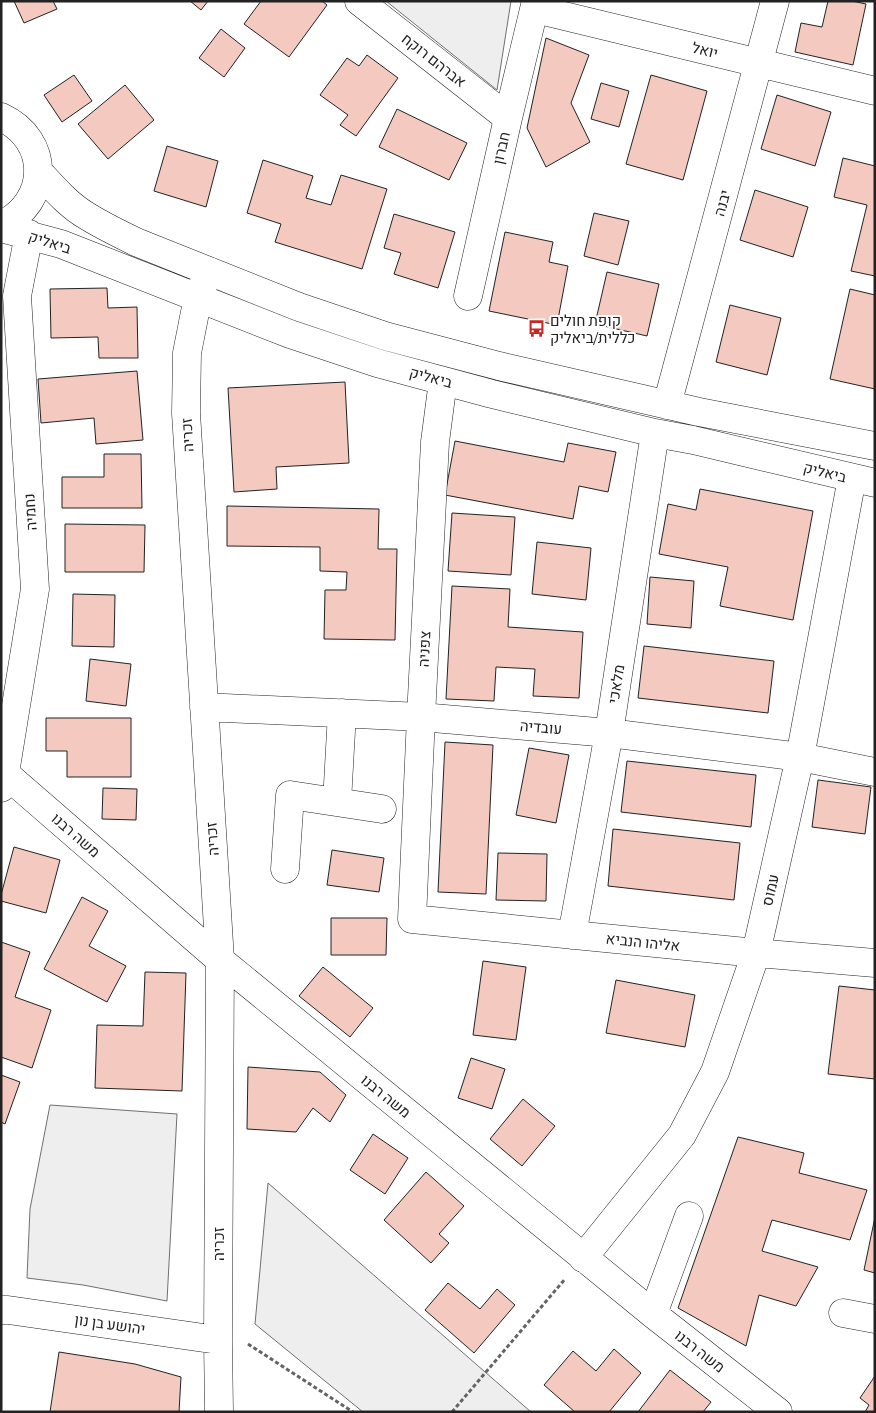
<svg xmlns="http://www.w3.org/2000/svg" width="876" height="1413" font-family="'PT Sans Narrow',Heebo,sans-serif">
<style>
.green{fill:#eee;stroke:#6f6f6f}
.building{fill:#f3c9c0;stroke:#222}
.lines{fill:none;stroke-linecap:round;stroke-linejoin:round}
.minor-casing{stroke:#222;stroke-width:29}
.path{stroke:#646464;stroke-width:3;stroke-dasharray:4 2.5;stroke-linecap:butt}
.minor{stroke:#fff;stroke-width:28}
.labels{text-anchor:middle;dominant-baseline:central;stroke-width:4;stroke-linejoin:round;paint-order:stroke}
.street-label{font-size:15px;fill:#222;stroke:#fff}
.poi-label{font-size:15px;fill:#222;stroke:#fff;text-anchor:start}
</style>
<rect width="100%" height="100%" fill="#fff"/>
<path class="green" d="M386 1H511L497 90Z
M50 1105 177 1114 167 1301 83 1285 27 1278 30 1209Z
M268 1183 531 1412H363L255 1324Z"/>
<path class="building" d="M14 1H53L57 9 24 23Z
M190 1H208L201 10Z
M261 1H322L327 5 289 57 244 24Z
M828 1H852L866 4 853 65 795 52 801 23 822 27Z
M221 29 245 48 224 77 199 58Z
M546 38 589 55 571 103 590 142 546 167 527 128Z
M367 55 398 78 356 136 340 125 348 115 320 95 347 58 359 66Z
M74 75 92 101 62 122 44 95Z
M651 75 707 91 683 180 626 164Z
M601 83 629 91 619 127 591 119Z
M125 85 154 120 108 159 78 124Z
M777 95 831 112 815 166 761 149Z
M397 109 467 143 449 180 379 147Z
M167 146 218 161 206 207 154 191Z
M843 158 875 166V276L851 271 867 205 834 197Z
M263 160 313 176 306 198 331 205 341 175 387 189 362 269 275 242 281 224 247 213Z
M755 190 808 207 793 257 740 240Z
M594 213 629 221 618 265 584 256Z
M394 214 455 232 438 288 394 274 401 253 384 248Z
M505 232 553 242 549 262 568 266 557 325 489 311Z
M607 272 659 284 647 336 595 324Z
M107 288 108 308 137 307 138 358H99L98 337 51 338 50 289Z
M850 289 875 295V389L830 379Z
M730 305 781 318 767 375 716 362Z
M137 371 143 440 96 444 94 418 41 423 38 379Z
M345 382 349 463 276 467 277 489 234 492 228 388Z
M455 441 564 462 568 443 616 452 608 492 579 486 573 519 445 495Z
M104 454H141L142 508H62V477H104Z
M700 489 813 511 793 620 720 606 728 567 659 554 668 504 696 510Z
M227 506 379 509 378 549H397L395 640 324 639 325 590H346L347 572 320 571V547L227 546Z
M452 513 515 517 511 575 448 571Z
M65 524 145 525 144 572H65Z
M537 542 591 548 586 600 532 594Z
M650 577 694 581 691 628 647 624Z
M452 586 510 589 508 627 583 632 579 698 533 696 535 669 496 667 494 701 446 699Z
M73 594 115 595 114 647 72 646Z
M644 646 774 661 768 713 638 698Z
M90 659 131 664 126 706 86 701Z
M46 718H131V777H67V751H46Z
M445 742 493 745 486 894 438 892Z
M529 748 569 755 556 823 516 815Z
M627 761 756 775 751 827 621 812Z
M818 780 871 787 865 834 812 827Z
M103 788 137 789 136 820 102 819Z
M613 829 740 843 734 900 608 886Z
M14 847 60 860 46 913 1 901V895Z
M332 850 384 858 379 892 327 885Z
M498 853 547 854 546 901 496 900Z
M82 897 108 911 89 946 126 966 107 1002 44 969Z
M331 918H387L386 955H331Z
M1 942 30 952 15 997 51 1010 32 1068 1 1057Z
M483 961 526 967 516 1040 473 1035Z
M323 967 373 1008 350 1037 299 996Z
M145 972 186 973 182 1091 95 1088 97 1025 143 1026Z
M616 980 695 995 685 1047 606 1033Z
M839 986 875 990V1079L828 1074Z
M471 1058 505 1069 492 1109 458 1098Z
M248 1067 320 1072 346 1095 330 1122 313 1108 296 1132 247 1129Z
M1 1075 20 1082 5 1124 1 1122Z
M523 1099 555 1126 522 1166 490 1139Z
M373 1134 408 1158 385 1194 350 1170Z
M738 1137 804 1153 799 1173 867 1190 850 1240 772 1220 762 1251 818 1267 796 1306 759 1295 746 1346 678 1308Z
M426 1172 464 1206 439 1234 449 1243 431 1263 384 1220Z
M875 1217V1273L864 1270Z
M448 1283 480 1309 497 1289 515 1305 474 1353 425 1310Z
M614 1349 641 1373 609 1412H575L544 1385 573 1351 596 1371Z
M59 1352 135 1364 181 1377 179 1412H50Z
M670 1370 711 1402 703 1412H638Z
M875 1376V1412H865L869 1405 860 1398Z"/>
<g class="lines">
<defs>
<path id="minor" d="M359 1 508 118
M535 9 875 91
M1 117C51 140 50 202 1 225
M38 171C53 187 68 205 87 216 103 226 120 234 136 242L299 307 385 336 499 366 699 412 875 446
M1 228 61 244 290 334 377 363 492 394 655 433 693 440 875 483
M209 271 198 297 187 353 186 413 220 960 218 1340 219 1412
M468 296 508 118 536 1
M443 381 435 442 421 717 412 919 756 953 875 963
M667 405 775 1
M204 707 421 717 609 733 800 757 875 772
M1 770 220 960 653 1314 778 1412
M1 788 5 773 35 589 17 296 29 234
M337 802 342 713
M285 869 290 795 382 809
M572 935 609 733 655 433
M583 1258 682 1135 715 1072 756 953 800 757 852 478
M1 1310H8L218 1340
M843 1313 875 1319
M653 1314 689 1216"/>
</defs>
<use href="#minor" class="minor-casing"/>
<path class="path" d="M248 1344 353 1412
M452 1412 565 1279"/>
<use href="#minor" class="minor"/>
</g>
<defs>
<symbol id="bus-bare" viewBox="-9 -9 18 18"><path d="M-5-6H5V4H4V6H2V4H-2V6H-4V4H-5ZM-3.5-4V0h7V-4ZM-3.5 1.2v1.5H-2V1.2ZM2 1.2v1.5H3.5V1.2Z" fill="#c62828" stroke="#fff" stroke-width="2.5" paint-order="stroke"/></symbol>
</defs>
<g fill-rule="evenodd">
<use href="#bus-bare" x="524" y="316" width="25" height="25"/>
</g>
<g class="labels">
<g class="street-label">
<text transform="translate(705 50) rotate(14)">יואל</text>
<text transform="translate(434 60) rotate(38)">אברהם רוקח</text>
<text transform="translate(501 148) rotate(-77)">חברון</text>
<text transform="translate(722 203) rotate(-75)">יבנה</text>
<text transform="translate(50 242) rotate(18)">ביאליק</text>
<text transform="translate(431 377) rotate(15)">ביאליק</text>
<text transform="translate(187 435) rotate(-93)">זכריה</text>
<text transform="translate(825 472) rotate(14)">ביאליק</text>
<text transform="translate(30 512) rotate(-94)">נחמיה</text>
<text transform="translate(424 649) rotate(-87)">צפניה</text>
<text transform="translate(616 684) rotate(-81)">מלאכי</text>
<text transform="translate(541 727) rotate(5)">עובדיה</text>
<text transform="translate(76 835) rotate(41)">משה רבנו</text>
<text transform="translate(212 839) rotate(-94)">זכריה</text>
<text transform="translate(770 890) rotate(-77)">עמוס</text>
<text transform="translate(643 942) rotate(6)">אליהו הנביא</text>
<text transform="translate(386 1096) rotate(39)">משה רבנו</text>
<text transform="translate(218 1244) rotate(-90)">זכריה</text>
<text transform="translate(110 1324) rotate(8)">יהושע בן נון</text>
<text transform="translate(700 1351) rotate(38)">משה רבנו</text>
</g>
<g class="poi-label">
<text x="550" y="320">קופת חולים<tspan x="550" dy="17">כללית/ביאליק</tspan></text>
</g>
</g>
<rect width="876" height="1413" fill="none" stroke="#222222" stroke-width="5"/>
</svg>
